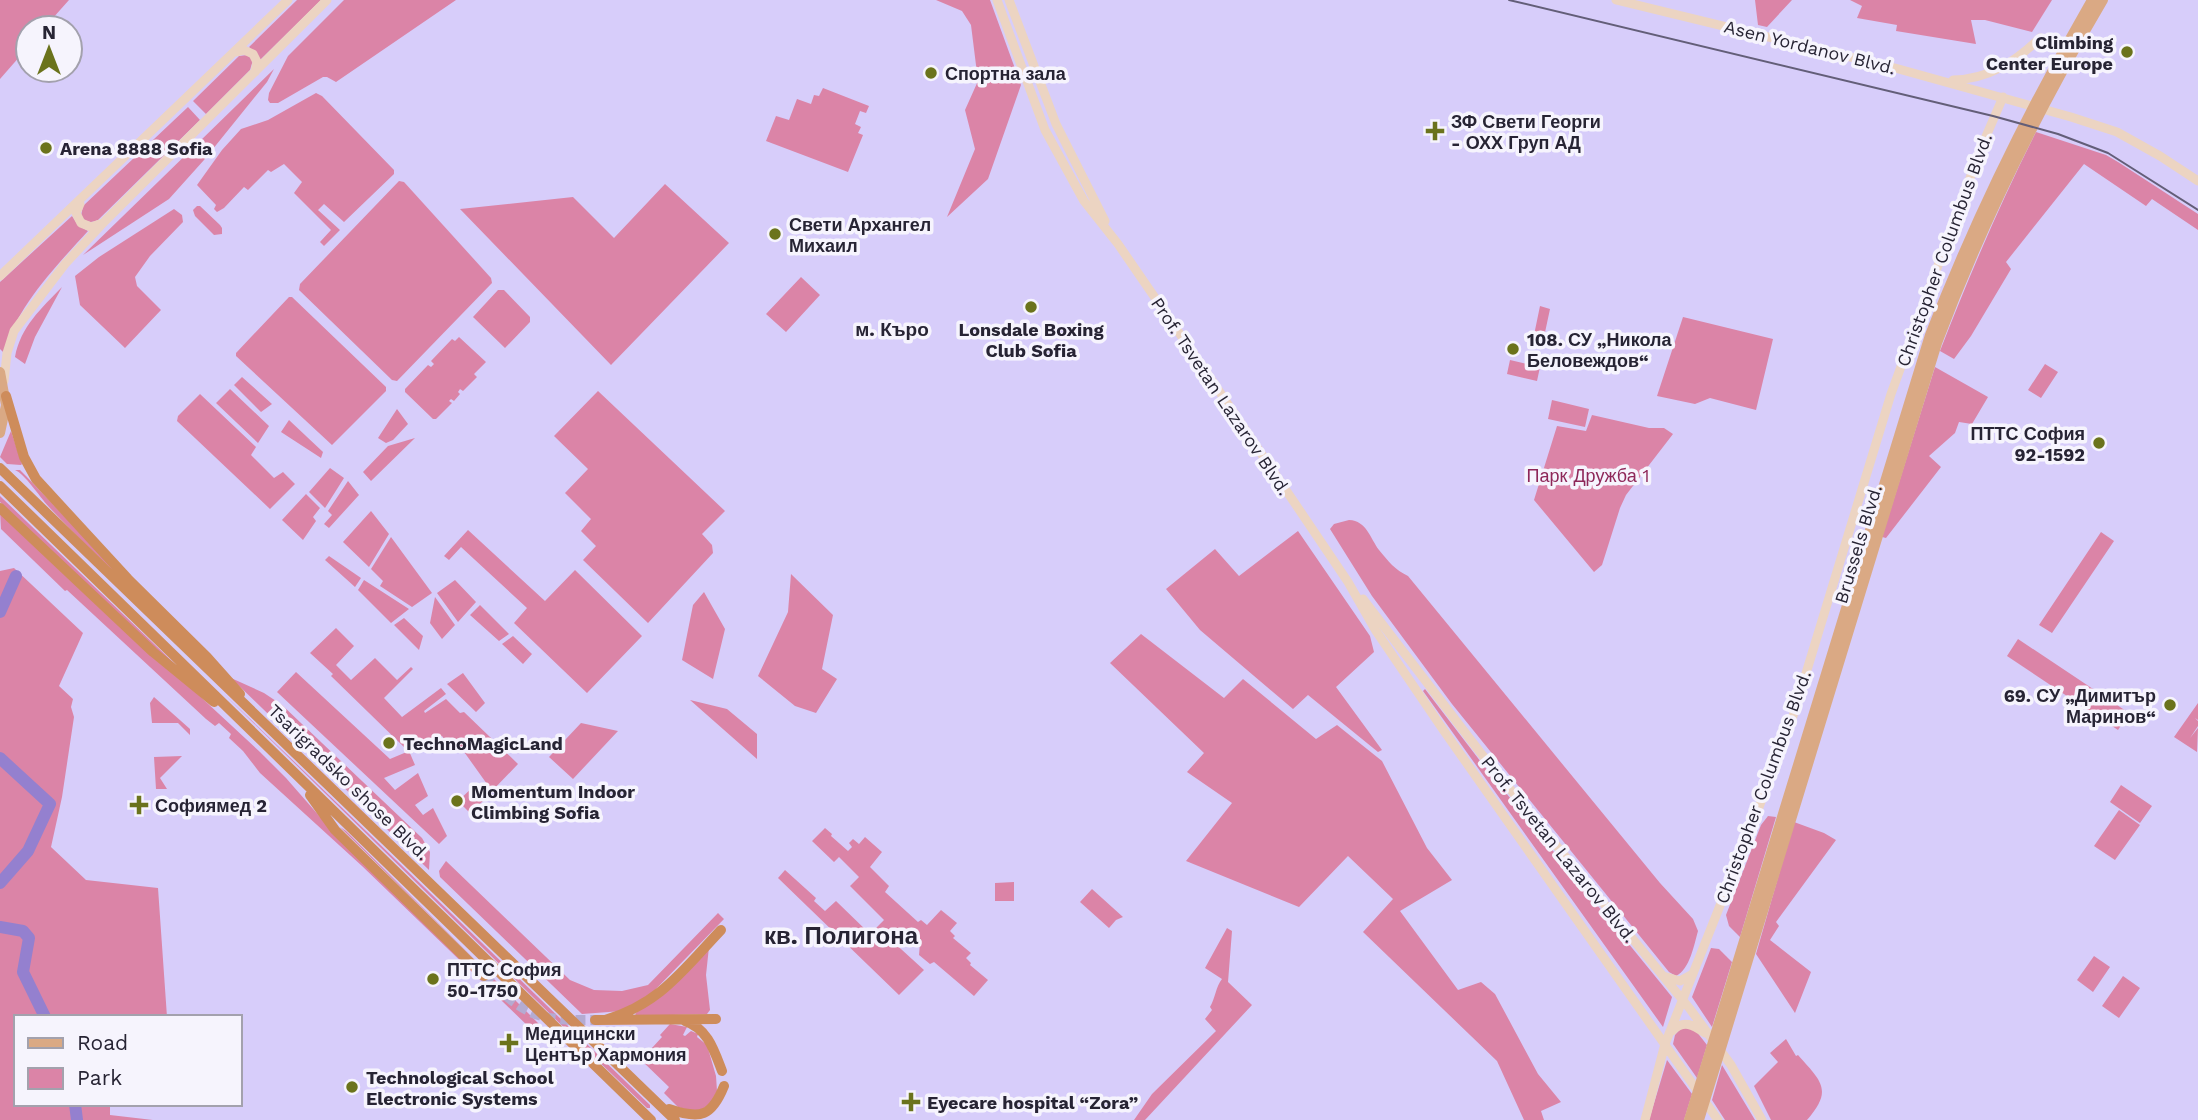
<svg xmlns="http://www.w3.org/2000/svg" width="2198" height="1120" font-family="'Work Sans',sans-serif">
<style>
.green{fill:#db84a7}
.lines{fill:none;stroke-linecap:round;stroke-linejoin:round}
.river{stroke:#9480cf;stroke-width:12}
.trunk-tunnel{stroke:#b4abd2;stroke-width:10;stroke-dasharray:10 5;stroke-linecap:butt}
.secondary{stroke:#ecd4c2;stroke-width:9}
.primary{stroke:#daa984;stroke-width:10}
.trunk{stroke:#ce8c5b;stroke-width:10}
.tram{stroke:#635e78;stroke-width:2}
.poi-dot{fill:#6b731c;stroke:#f6f4fd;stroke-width:2.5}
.labels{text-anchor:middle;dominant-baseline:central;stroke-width:7;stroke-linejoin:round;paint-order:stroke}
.poi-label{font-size:18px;font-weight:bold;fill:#272434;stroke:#f6f4fd;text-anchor:start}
.street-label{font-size:18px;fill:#272434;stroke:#f6f4fd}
.park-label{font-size:18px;fill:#8e2759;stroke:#f6f4fd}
.neighbourhood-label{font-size:19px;font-weight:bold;fill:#272434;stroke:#f6f4fd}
.district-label{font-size:24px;font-weight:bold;fill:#272434;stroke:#f6f4fd}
</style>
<rect width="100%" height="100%" fill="#d7cdfa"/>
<path class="green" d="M0 0H69L44 28H28V47L0 79Z
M297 0H321L260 60 249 47Z
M344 0H456L336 82 327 77H323L278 103H270L268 100 269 93 288 56Z
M936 0H990L1021 85 988 179 947 217 975 149 965 110 978 81 971 25 962 11Z
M1755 0H1792L1767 27 1758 25Z
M1850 0H2052L2032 32 1985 20H1971L1976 44 1896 31 1897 25 1857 18 1862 6Z
M247 55 253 60 250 70 206 114 193 101 239 56Z
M274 69 267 82 204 160 169 199 83 255Z
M823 88 869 106 866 113 860 111 855 124 861 127 858 133 863 135 848 172 766 141 776 116 789 120 797 99 811 104 814 95 819 96Z
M316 93 322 96 394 170V174L344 222 324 204 318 210 340 230 324 246 320 242 331 230 294 193 302 182 284 164 271 172 268 170 248 190 244 187 224 208 217 212 214 209 216 205 197 185 222 150 241 129 268 120Z
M188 107 200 120 98 220C91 223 86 223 81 216L83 206Z
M2036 132 2106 155 2118 162 2198 214V230L2152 199 2146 206 2084 164 2006 262 2011 269 1971 336 1954 359 1940 351C1969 276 2000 204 2036 132Z
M399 181 404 182 491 278 492 283 397 381 392 380 299 290 300 284Z
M665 184 729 243 611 365 460 209 573 197 614 238Z
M197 206H200L220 225 222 228V234L214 235 195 216 193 210Z
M174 209 182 215 183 222 150 256 135 277 137 286 161 310 125 348 80 305 75 276 99 257Z
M72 216 78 225 88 231C58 264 15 308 4 353L0 349V282Z
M801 277 820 295 786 332 766 314Z
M62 287 35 337 25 364 15 357C21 326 41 309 62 287Z
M498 290H504L530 317V322L505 348 473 317Z
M289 297H292L386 387V391L332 445 236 356V353Z
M1540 306 1550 309 1544 337 1534 335Z
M1683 317 1773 339 1756 410 1710 398 1695 404 1657 396Z
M459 337 486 362 474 374 477 377 463 391 460 389 458 392 460 394 454 401 451 399 449 401 452 403 436 419H433L405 392V389L428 365 431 367 434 364 431 361 452 339 455 341Z
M1510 360 1540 367 1537 381 1507 374Z
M2045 364 2058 372 2041 398 2028 390Z
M1935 367 1988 397 1972 424 1959 422 1955 433 1929 456 1941 467 1886 538 1882 537Z
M242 377 272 404 261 412 234 385Z
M230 389 269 426 258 443 216 403Z
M598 391 725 511 702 534 712 545 713 553 648 623 583 560 596 546 581 531 591 519 565 493 588 469 554 436Z
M200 394 256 447 251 455 274 478 283 472 295 484 270 509 177 421 178 416Z
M1552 400 1589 409 1585 427 1548 419Z
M397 409 408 424 393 440 386 443 378 438Z
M1592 415 1649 428H1664L1673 434 1626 495 1620 508 1602 565 1594 572 1534 500 1557 426 1586 431Z
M289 420 323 452 321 458 281 432Z
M11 431 22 464 21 465 7 464 0 457Z
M415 438 371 481 363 472 388 446Z
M330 468 344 478 325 508 309 492Z
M15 470H20L26 476 138 594C108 566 77 537 49 507 39 496 25 474 15 470Z
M348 481 359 495 329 528 324 524 332 515 328 511Z
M306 494 320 508 313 517 316 521 303 540 282 520Z
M0 496 176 665 158 652 0 502Z
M0 511 260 752 286 778 335 834 488 973 340 827 346 831 540 1025 531 1029 362 866 260 773 243 751 229 738 231 734 219 723 215 726 206 719 67 590 65 591 1 529Z
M371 511 389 534 369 567 343 542Z
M1349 520C1367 521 1370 538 1379 550 1388 561 1395 570 1408 576L1660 883 1693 919 1698 931C1694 945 1690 969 1676 976L1669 972 1452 704 1372 596 1330 529 1334 524Z
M468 530 545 601 575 570 642 636 587 693 514 623 527 608 461 547 449 560 444 556Z
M1298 531 1370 636 1374 652 1336 687 1382 750 1378 752 1308 695 1293 709 1200 630 1166 589 1215 549 1239 576Z
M2101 532 2114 541 2052 633 2039 625Z
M391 537 432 593 412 607 380 586 383 581 371 569Z
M329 556 361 578 355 587 325 560Z
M14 568 83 633 59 686 73 699 71 707 74 717 62 797 51 847 86 880 158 888 167 1017H16V1104H110V1115L153 1120H0V571Z
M791 574 833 615 822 669 837 679 816 713 795 706 758 676 788 612Z
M364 580 409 609 391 623 358 590Z
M455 580 476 602 458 622 437 593Z
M704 592 725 629 713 679 682 660 693 605Z
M435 597 455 625 442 639 430 623Z
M480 605 509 634 499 641 470 615Z
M404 618 423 636 419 650 394 625Z
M336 628 354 646 336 665 351 680 375 658 397 680 411 667 413 669 384 698 402 717 441 688 446 694 424 711 425 713 446 699 460 713 464 712 518 764 492 791 462 749 455 753 442 736 406 749 331 676 333 674 310 653Z
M1141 634 1224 698 1243 679 1316 739 1337 725 1382 761 1427 848 1452 880 1400 911 1458 990 1481 982 1495 994 1538 1074 1561 1102 1541 1111 1544 1120H1524L1497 1061 1363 932 1393 899 1348 856 1299 907 1186 861 1232 803 1187 772 1204 753 1110 663Z
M513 636 532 654 523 664 502 644Z
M2018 639 2129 713 2118 730 2007 656Z
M296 672 390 759 409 751 415 765 384 778 395 790 418 773 428 796 415 805 423 815 433 808 447 836 439 844 277 692Z
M463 673 485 703 476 712 447 684Z
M231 678 264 693 282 705 422 838 430 852 429 870Z
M1425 689 1484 766 1672 997 1663 1027 1423 691Z
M224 694 650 1105V1108H647L590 1053Z
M154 697 190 729V735L178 723H152L150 703Z
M690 700 727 709 757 734V759Z
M2198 703V720L2195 718 2198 721V726L2190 738 2198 728 2197 752 2174 737Z
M581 723 618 731 573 779 549 757Z
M182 756 160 778 167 789H156L154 757Z
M2121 785 2152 806 2140 823 2110 802Z
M473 787 483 801 470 813 458 801Z
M2119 810 2140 825 2115 860 2094 846Z
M1768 816 1776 817 1740 937 1729 926 1726 915 1761 825Z
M1794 822 1824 833 1836 840 1776 922 1779 926 1770 940 1811 972 1795 1013 1756 954Z
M825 828 832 834 831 836 848 851 852 847 849 843 853 839 859 844 865 837 882 852 870 867 889 886 885 892 918 922 921 920 927 925 941 910 957 923 950 931 955 936 953 938 971 953 966 958 971 963 970 965 988 980 974 996 934 962 930 964 919 955 920 943 915 937 909 941 896 931 890 939 924 970 899 995 778 878 785 870 816 898 814 901 825 911 836 901 870 934 884 920 850 886 859 877 839 857 834 862 812 841Z
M446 861 570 980 594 990 622 991 648 985 718 913 724 919 652 993 622 1011 582 1014 440 877 439 871Z
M1014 882V901H995V883Z
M1092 889 1123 917 1116 920 1109 928 1080 902Z
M1227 928 1232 931 1228 982 1252 1005 1145 1120H1134L1152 1094 1216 1031 1205 1019 1212 1010 1210 1007C1215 999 1216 986 1222 979L1205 968Z
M709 947 706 975 710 1010 707 1014 637 1016 635 1014Z
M1711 948 1719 949 1732 962 1712 1027 1692 997Z
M2094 956 2110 967 2093 992 2077 980Z
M2123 976 2140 988 2119 1018 2102 1006Z
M670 1024 687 1027 683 1035 685 1036 691 1031 698 1034 697 1037 707 1045 716 1076 717 1091 711 1103 697 1113 678 1107 664 1093 669 1087 641 1060 662 1037 660 1035Z
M1683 1026 1696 1031 1707 1045 1697 1078 1673 1044 1675 1035Z
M1786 1039 1796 1056 1798 1055C1822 1082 1833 1090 1807 1120H1771L1754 1086 1778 1062 1770 1053Z
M1667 1060 1692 1094 1684 1120H1649Z
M1722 1065 1755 1120H1725L1712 1100Z"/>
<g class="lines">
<path class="river" d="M0 612 16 576
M0 758 50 804 28 851 0 883
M0 927 23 931 29 938 23 972 45 1017
M75 1104 77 1120"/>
<path class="trunk-tunnel" d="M484 976C527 1016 537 1021 595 1020"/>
<path class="secondary" d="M997 0 1045 130 1084 201 1118 244 1215 385 1348 582 1376 631 1444 731 1718 1120
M1009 0 1056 124 1105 221
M1616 0 1895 68 2071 117 2117 132 2160 156 2198 181
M235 52 244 50 253 54 257 62 255 72
M1953 80C1989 79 2015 62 2040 38
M80 204 76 213 81 223 91 227 100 224
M0 276 288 0
M4 381 7 353 14 331 65 264 105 221 327 0
M1363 599 1480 752 1690 1009 1731 1065 1762 1120
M1663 976 1680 981 1691 975
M1672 1031C1684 1019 1693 1025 1705 1033
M1645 1120 1665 1044 1756 815 1793 716 1891 394 1981 148 2003 97"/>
<path class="primary" d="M0 372 6 405 0 433
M1689 1120 1930 335C1975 218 2029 109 2092 0
M1699 1120 1937 343C1982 223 2038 110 2103 0"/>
<path class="trunk" d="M6 396 24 457 36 479 128 579 207 657 240 694
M0 468 675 1120
M0 486 651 1120
M0 508 153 652 214 702
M310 795 335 830 484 976
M595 1020 716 1019
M605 1020C660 1004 683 970 721 930
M685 1021C708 1029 714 1050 722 1071
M669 1109C701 1120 712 1116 724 1086"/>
<path class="tram" d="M1509 0 1993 116 2058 134 2108 153 2198 210"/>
</g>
<g class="poi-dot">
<circle cx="2127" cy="52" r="7"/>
<circle cx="931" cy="73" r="7"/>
<path d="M1431.5 120.5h7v7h7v7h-7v7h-7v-7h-7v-7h7z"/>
<circle cx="46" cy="148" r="7"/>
<circle cx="775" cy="234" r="7"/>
<circle cx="1031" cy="307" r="7"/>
<circle cx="1513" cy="349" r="7"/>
<circle cx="2099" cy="443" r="7"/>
<circle cx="2170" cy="705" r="7"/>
<circle cx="389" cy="743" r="7"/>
<circle cx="457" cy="801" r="7"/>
<path d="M135.5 794.5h7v7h7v7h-7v7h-7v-7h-7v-7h7z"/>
<circle cx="433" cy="979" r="7"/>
<path d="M505.5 1032.5h7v7h7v7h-7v7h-7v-7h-7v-7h7z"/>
<circle cx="352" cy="1087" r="7"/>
<path d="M907.5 1091.5h7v7h7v7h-7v7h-7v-7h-7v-7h7z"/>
</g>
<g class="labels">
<g class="poi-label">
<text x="2113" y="42" text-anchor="end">Climbing<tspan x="2113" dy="21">Center Europe</tspan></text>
<text x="945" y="73">Спортна зала</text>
<text x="1451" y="121">ЗФ Свети Георги<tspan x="1451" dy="21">- ОХХ Груп АД</tspan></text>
<text x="60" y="148">Arena 8888 Sofia</text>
<text x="789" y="224">Свети Архангел<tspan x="789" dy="21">Михаил</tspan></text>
<text x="1031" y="329" text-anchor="middle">Lonsdale Boxing<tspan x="1031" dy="21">Club Sofia</tspan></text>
<text x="1527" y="339">108. СУ „Никола<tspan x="1527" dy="21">Беловеждов“</tspan></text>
<text x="2085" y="433" text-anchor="end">ПТТС София<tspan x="2085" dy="21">92-1592</tspan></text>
<text x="2156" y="695" text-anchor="end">69. СУ „Димитър<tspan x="2156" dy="21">Маринов“</tspan></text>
<text x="403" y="743">TechnoMagicLand</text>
<text x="471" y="791">Momentum Indoor<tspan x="471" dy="21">Climbing Sofia</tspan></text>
<text x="155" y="805">Софиямед 2</text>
<text x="447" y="969">ПТТС София<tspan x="447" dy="21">50-1750</tspan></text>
<text x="525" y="1033">Медицински<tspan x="525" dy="21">Център Хармония</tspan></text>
<text x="366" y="1077">Technological School<tspan x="366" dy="21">Electronic Systems</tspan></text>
<text x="927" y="1102">Eyecare hospital “Zora”</text>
</g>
<g class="street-label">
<text transform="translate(1810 47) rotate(14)">Asen Yordanov Blvd.</text>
<text transform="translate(1944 250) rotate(-70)">Christopher Columbus Blvd.</text>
<text transform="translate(1221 396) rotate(56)">Prof. Tsvetan Lazarov Blvd.</text>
<text transform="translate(1858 544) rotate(-73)">Brussels Blvd.</text>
<text transform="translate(349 782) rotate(44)">Tsarigradsko shose Blvd.</text>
<text transform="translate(1763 787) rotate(-70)">Christopher Columbus Blvd.</text>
<text transform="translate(1559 849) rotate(51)">Prof. Tsvetan Lazarov Blvd.</text>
</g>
<g class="park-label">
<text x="1588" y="475">Парк Дружба 1</text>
</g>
<g class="neighbourhood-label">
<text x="892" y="329">м. Къро</text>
</g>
<g class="district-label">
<text x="841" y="936">кв. Полигона</text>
</g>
</g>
<rect x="14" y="1015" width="228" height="91" fill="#f6f4fd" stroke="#a3a1ad" stroke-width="2"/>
<rect x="28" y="1038" width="35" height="10" fill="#daa984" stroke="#a3a1ad" stroke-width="2"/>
<text x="77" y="1050" font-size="21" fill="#272434">Road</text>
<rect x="28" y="1068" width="35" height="21" fill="#db84a7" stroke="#a3a1ad" stroke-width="2"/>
<text x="77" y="1085" font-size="21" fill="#272434">Park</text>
<g transform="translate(49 49)"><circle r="33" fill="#f6f4fd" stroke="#a3a1ad" stroke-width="2"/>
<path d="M0-5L12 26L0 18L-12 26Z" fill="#6b731c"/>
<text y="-10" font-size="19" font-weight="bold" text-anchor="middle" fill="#272434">N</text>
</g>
</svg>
